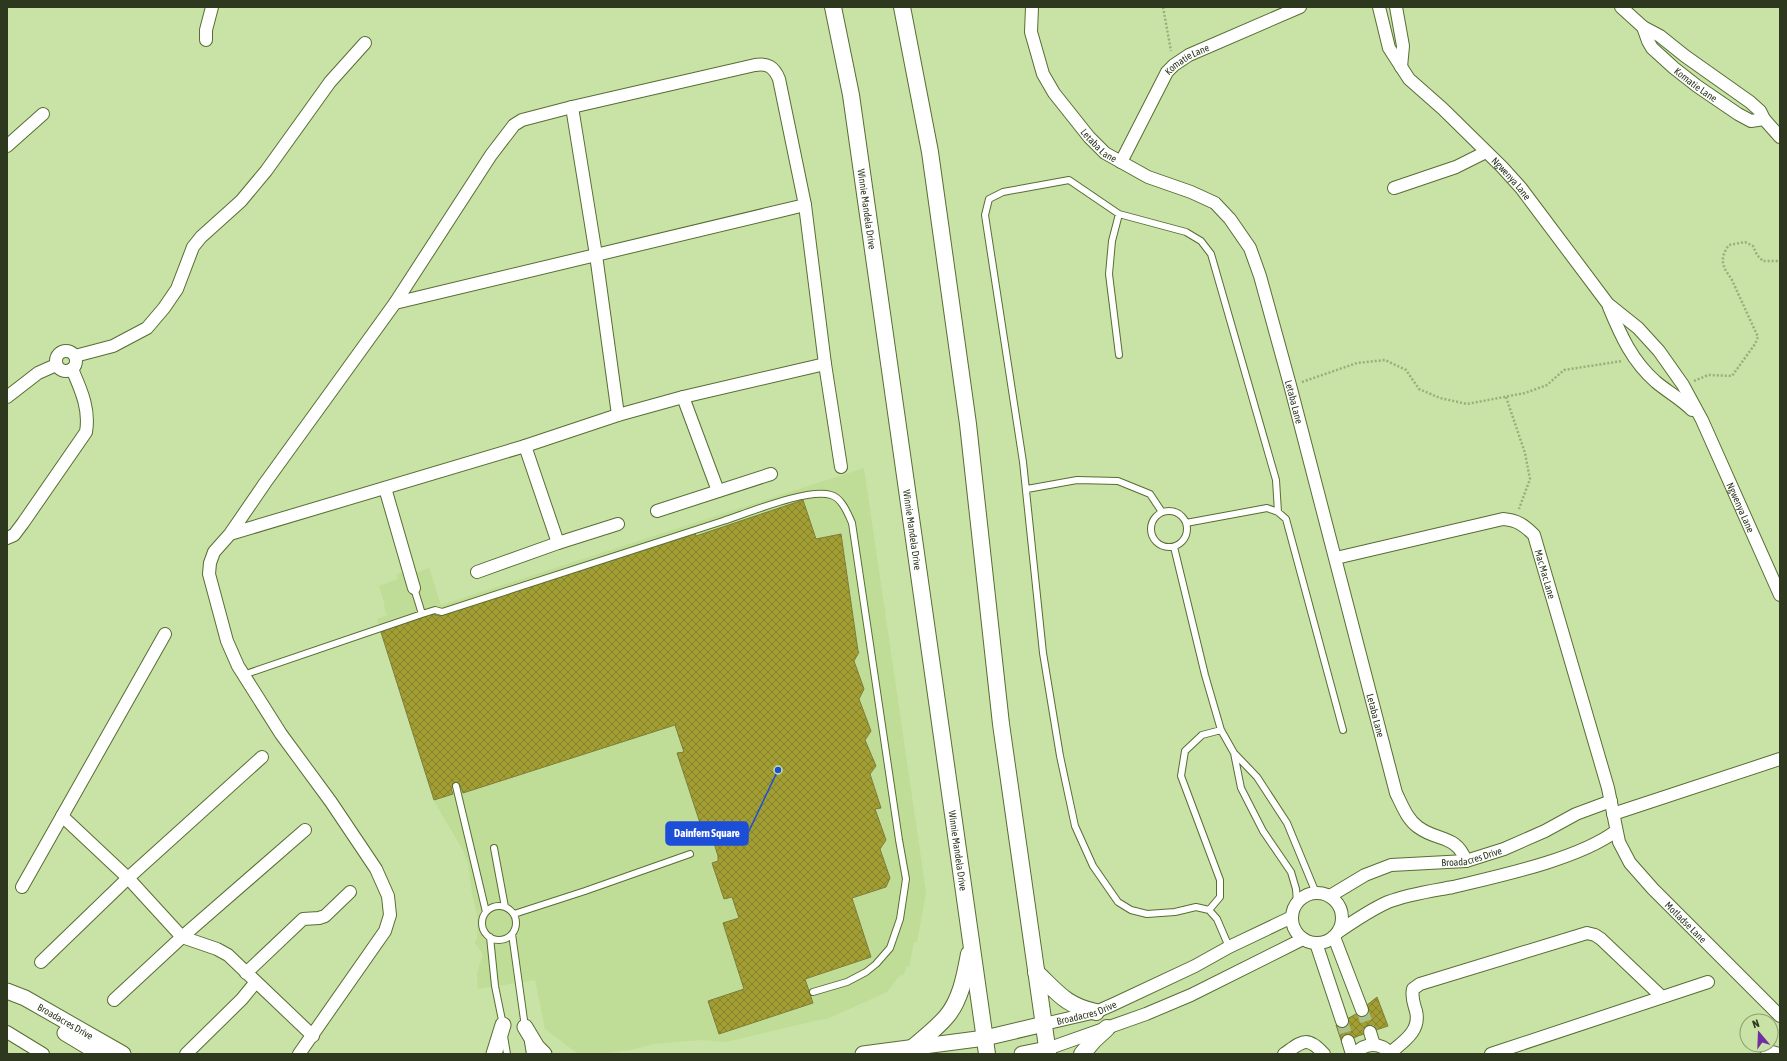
<svg xmlns="http://www.w3.org/2000/svg" width="1787" height="1061" font-family="'Asap Condensed',sans-serif">
<style>
.built{fill:#bfdd97}
.building{fill:url(#building-cross-hatch);stroke:#7f7d3b}
.lines{fill:none;stroke-linecap:round;stroke-linejoin:round}
.minor-tunnel{stroke:#a9c18a;stroke-width:12;stroke-dasharray:12 6;stroke-linecap:butt}
.service-casing{stroke:#576e33;stroke-width:8}
.minor-casing{stroke:#576e33;stroke-width:14}
.tertiary-casing{stroke:#576e33;stroke-width:17}
.secondary-casing{stroke:#576e33;stroke-width:18}
.path{stroke:#98ae7b;stroke-width:2.5;stroke-dasharray:2 2;stroke-linecap:butt}
.service{stroke:#fff;stroke-width:6}
.minor{stroke:#fff;stroke-width:12}
.tertiary{stroke:#fff;stroke-width:15}
.secondary{stroke:#fff;stroke-width:16}
.labels{text-anchor:middle;dominant-baseline:central;stroke-width:3;stroke-linejoin:round;paint-order:stroke}
.street-label{font-size:10px;fill:#2d381e;stroke:#c8e3a5}
.leader{fill:none;stroke:#1d4ed8;stroke-width:1.5}
.callout-dot{fill:#1d4ed8;stroke:#c8e3a5;stroke-width:1.5}
.callout{fill:#1d4ed8;stroke:#1d4ed8;stroke-width:1.5}
.callout-label{font-size:11px;text-anchor:middle;font-weight:bold;fill:#fff}
</style>
<defs>
<pattern id="building-cross-hatch" width="8" height="8" patternUnits="userSpaceOnUse"><rect width="8" height="8" fill="#a29e33"/><path d="M0 0l8 8M0 8l8-8" fill="none" stroke="#84822b"/></pattern>
</defs>
<rect width="100%" height="100%" fill="#c8e3a5"/>
<path class="built" d="M864 468 926 892 917 942H914L909 967 907 966 903 976 900 975 887 992 827 1019 818 1020 726 1042 702 1040 654 1044 631 1050 598 1054H578L545 1029 535 980 478 989 477 973 483 954 474 942 477 939V915L472 893 468 863 464 852 434 801 412 733 377 619 388 615 385 612 384 602 379 586 398 579 396 574 408 571 410 575 429 568 441 605Z"/>
<path class="building" d="M803 500 816 539 841 534 858 651 859 652 854 661 864 689 859 699 871 731 865 740 876 766 870 774 881 808 875 809 886 840 880 849 890 878 886 887 852 898 871 957 805 979 813 1003 719 1034 708 1001 744 989 723 923 739 918 732 897 724 899 712 863 718 861V856L708 824 701 826 677 753 684 752 675 725 463 793 460 785 451 788 453 794 434 800 380 629 435 611 436 616 694 531 696 536Z
M1377 997 1388 1026 1358 1036 1349 1040 1343 1046 1336 1025 1356 1014Z"/>
<g class="lines">
<path class="minor-tunnel" d="M1362 1010 1370 1032
M1342 1021 1348 1041"/>
<defs>
<path id="service" d="M1119 214 1112 241 1109 274 1119 355
M1027 489 1077 480 1118 481 1150 494 1162 512
M1151 529a18 18 0 1 1 36 0a18 18 0 1 1-36 0Z
M1186 523 1267 508 1278 512 1286 519 1343 730
M1174 547 1205 675 1221 730 1234 753 1241 788 1263 831 1291 872 1296 889 1297 903
M414 588 422 614
M243 675 422 614 435 610 442 612C536 582 629 551 723 521 748 513 807 488 831 495 842 498 848 514 852 523L899 840 906 879 900 919 890 948 876 964 866 972 847 982 813 992
M1234 753 1257 777 1287 823 1316 893
M456 786 486 912
M494 848 505 907
M482 923a17 17 0 1 1 34 0a17 17 0 1 1-34 0Z
M1209 910 1220 897V880L1181 776 1185 751 1202 735 1221 730
M514 914 585 891 690 854
M512 934 525 1027
M490 937 495 986 503 1025
M1229 947 1217 919 1209 910 1196 907 1175 912 1147 914 1131 910 1118 902 1093 866 1075 826 1060 756 1043 653 1023 462 985 215 989 199 1003 192 1069 180 1119 214 1186 232 1201 241 1211 254 1276 480 1278 512
M504 1036 507 1054
M528 1042 530 1054"/>
<g id="minor">
<path id="s1" d="M1032 7 1031 32 1043 74 1054 93 1089 137 1105 153 1148 177 1191 192 1215 203 1230 219 1250 248 1260 276 1290 385 1396 793C1402 805 1407 819 1418 827 1438 842 1456 834 1466 861"/>
<path id="s2" d="M1379 7 1389 48 1409 79 1443 109 1502 167 1521 188 1608 304 1638 328 1659 351 1683 385 1702 420 1780 595"/>
<path d="M1396 7 1403 46 1401 67"/>
<path d="M1621 7 1643 27 1660 36 1685 56 1750 102 1760 111 1764 119 1780 137"/>
<path id="s3" d="M1643 27 1648 41 1652 48 1674 68 1697 86 1738 114 1751 121 1764 119"/>
<path d="M206 40V30L212 7"/>
<path d="M572 107 596 255 618 415"/>
<path d="M7 146 43 114"/>
<path id="s4" d="M1121 162 1167 72 1174 65 1189 55 1300 7"/>
<path d="M1394 188 1456 167 1486 152"/>
<path d="M395 303 805 205"/>
<path d="M1609 307C1621 336 1632 361 1656 382 1668 392 1681 399 1692 410"/>
<circle cx="66" cy="361" r="10"/>
<path d="M75 356 113 346 147 328 164 308 177 289 193 247 201 237 241 201 266 171 330 82 365 43"/>
<path d="M825 364 841 467"/>
<path d="M7 397 38 373 56 365"/>
<path d="M683 397 718 491"/>
<path d="M525 446 558 543"/>
<path d="M385 488 414 588"/>
<path d="M657 511 771 474"/>
<path d="M230 534 525 446 618 415 683 397 825 364 805 205 779 79C774 67 768 63 755 65L572 107 522 120 514 125 491 155 395 303 265 483 230 534 214 552 210 563 209 574 227 641 238 666 281 734 331 802 376 869 388 896 390 915 385 931 299 1054"/>
<path d="M7 538 14 535 23 523 86 432C90 409 81 390 72 369"/>
<path id="s5" d="M1336 558 1503 519C1517 520 1524 525 1534 535L1608 788 1619 842 1630 863 1653 889 1780 1016"/>
<path d="M477 572 558 543 618 524"/>
<path d="M1613 814 1780 759"/>
<path d="M62 816 128 878 182 937 217 949 228 955 313 1036"/>
<path d="M22 887 165 634"/>
<circle cx="1317" cy="918" r="25"/>
<path id="s6" d="M1330 896 1365 875 1391 865 1466 861 1504 849 1545 831 1576 814 1611 801"/>
<path d="M1338 932C1354 921 1370 910 1388 902 1408 894 1431 891 1453 887 1499 876 1579 859 1616 831"/>
<path d="M1334 937 1362 1010"/>
<path d="M1316 943 1342 1021"/>
<path d="M41 962 128 878 262 757"/>
<path d="M246 973 303 919 319 918 325 916 350 892"/>
<path d="M114 1000 182 937 305 830"/>
<path id="s7" d="M1044 1024 1096 1012 1114 1004 1195 966 1229 947 1292 917"/>
<path d="M7 1032 43 1054"/>
<path d="M1370 1032 1374 1045"/>
<path d="M1348 1041 1352 1054"/>
<path d="M1047 1049 1146 1014 1191 995 1303 939"/>
<path d="M1390 1053C1403 1042 1421 1031 1416 1011 1414 1004 1411 998 1413 989L1420 984 1587 933 1595 935 1601 939 1662 997"/>
<path d="M186 1054 242 999 255 983"/>
<path d="M1284 1054C1303 1041 1307 1035 1324 1054"/>
<path d="M1355 1054C1365 1042 1381 1042 1391 1054"/>
<path d="M1491 1054 1708 982"/>
<path d="M1767 1054 1772 1052 1779 1054"/>
</g>
<g id="tertiary">
<path id="s8" d="M7 991 25 998 123 1054"/>
<path d="M525 1027 537 1047 544 1054"/>
<path d="M65 1033 100 1054"/>
<path d="M494 1054 503 1025"/>
<path d="M863 1054 985 1038 1044 1024"/>
<path d="M1022 1054 1047 1049"/>
</g>
<g id="secondary">
<path id="s9" d="M833 7 851 95 987 1054"/>
<path d="M902 7 930 152 968 424 1001 724 1048 1054"/>
<path d="M1036 972C1057 992 1066 1006 1096 1012"/>
<path d="M912 1048C924 1038 937 1028 947 1016 961 999 965 975 969 954"/>
<path d="M1082 1054 1094 1040 1107 1028"/>
</g>
</defs>
<use href="#service" class="service-casing"/>
<use href="#minor" class="minor-casing"/>
<use href="#tertiary" class="tertiary-casing"/>
<use href="#secondary" class="secondary-casing"/>
<path class="path" d="M1163 7 1171 51
M1694 381 1708 375 1732 376 1755 344 1758 337 1731 278C1721 266 1720 257 1729 245L1745 242 1753 246 1757 255 1763 261H1780
M1302 382 1357 363 1385 360 1406 370 1419 389 1440 398 1467 404 1525 393 1547 385 1564 370 1622 361
M1506 397 1525 453 1530 479 1519 509"/>
<use href="#service" class="service"/>
<use href="#minor" class="minor"/>
<use href="#tertiary" class="tertiary"/>
<use href="#secondary" class="secondary"/>
</g>
<g class="labels">
<g class="street-label">
<text stroke="none"><textPath href="#s4" startOffset="125">Komatie Lane</textPath></text>
<text stroke="none"><textPath href="#s3" startOffset="80">Komatie Lane</textPath></text>
<text stroke="none"><textPath href="#s1" startOffset="160">Letaba Lane</textPath></text>
<text stroke="none"><textPath href="#s2" startOffset="222">Ngwenya Lane</textPath></text>
<text stroke="none"><textPath href="#s9" startOffset="205">Winnie Mandela Drive</textPath></text>
<text stroke="none"><textPath href="#s1" startOffset="508">Letaba Lane</textPath></text>
<text stroke="none"><textPath href="#s2" startOffset="627">Ngwenya Lane</textPath></text>
<text stroke="none"><textPath href="#s9" startOffset="529">Winnie Mandela Drive</textPath></text>
<text stroke="none"><textPath href="#s5" startOffset="248">Mac Mac Lane</textPath></text>
<text stroke="none"><textPath href="#s1" startOffset="832">Letaba Lane</textPath></text>
<text stroke="none"><textPath href="#s9" startOffset="853">Winnie Mandela Drive</textPath></text>
<text stroke="none"><textPath href="#s6" startOffset="150">Broadacres Drive</textPath></text>
<text stroke="none"><textPath href="#s5" startOffset="631">Motladse Lane</textPath></text>
<text stroke="none"><textPath href="#s7" startOffset="44">Broadacres Drive</textPath></text>
<text stroke="none"><textPath href="#s8" startOffset="66">Broadacres Drive</textPath></text>
</g>
</g>
<path class="leader" d="M778 770L748 833"/>
<circle class="callout-dot" cx="778" cy="770" r="4"/>
<rect class="callout" x="666" y="822" width="82" height="23" rx="4"/>
<g class="callout-label">
<text x="707" y="837">Dainfern Square</text>
</g>
<rect width="1787" height="1061" fill="none" stroke="#2d381e" stroke-width="16"/>
<g transform="translate(1759 1033) rotate(341)"><circle r="19" fill="#c8e3a5" stroke="#8a9f6f"/>
<path d="M0-3L7 15L0 10L-7 15Z" fill="#712da1"/>
<text y="-6" font-size="11" font-weight="bold" text-anchor="middle" fill="#2d381e">N</text>
</g>
</svg>
